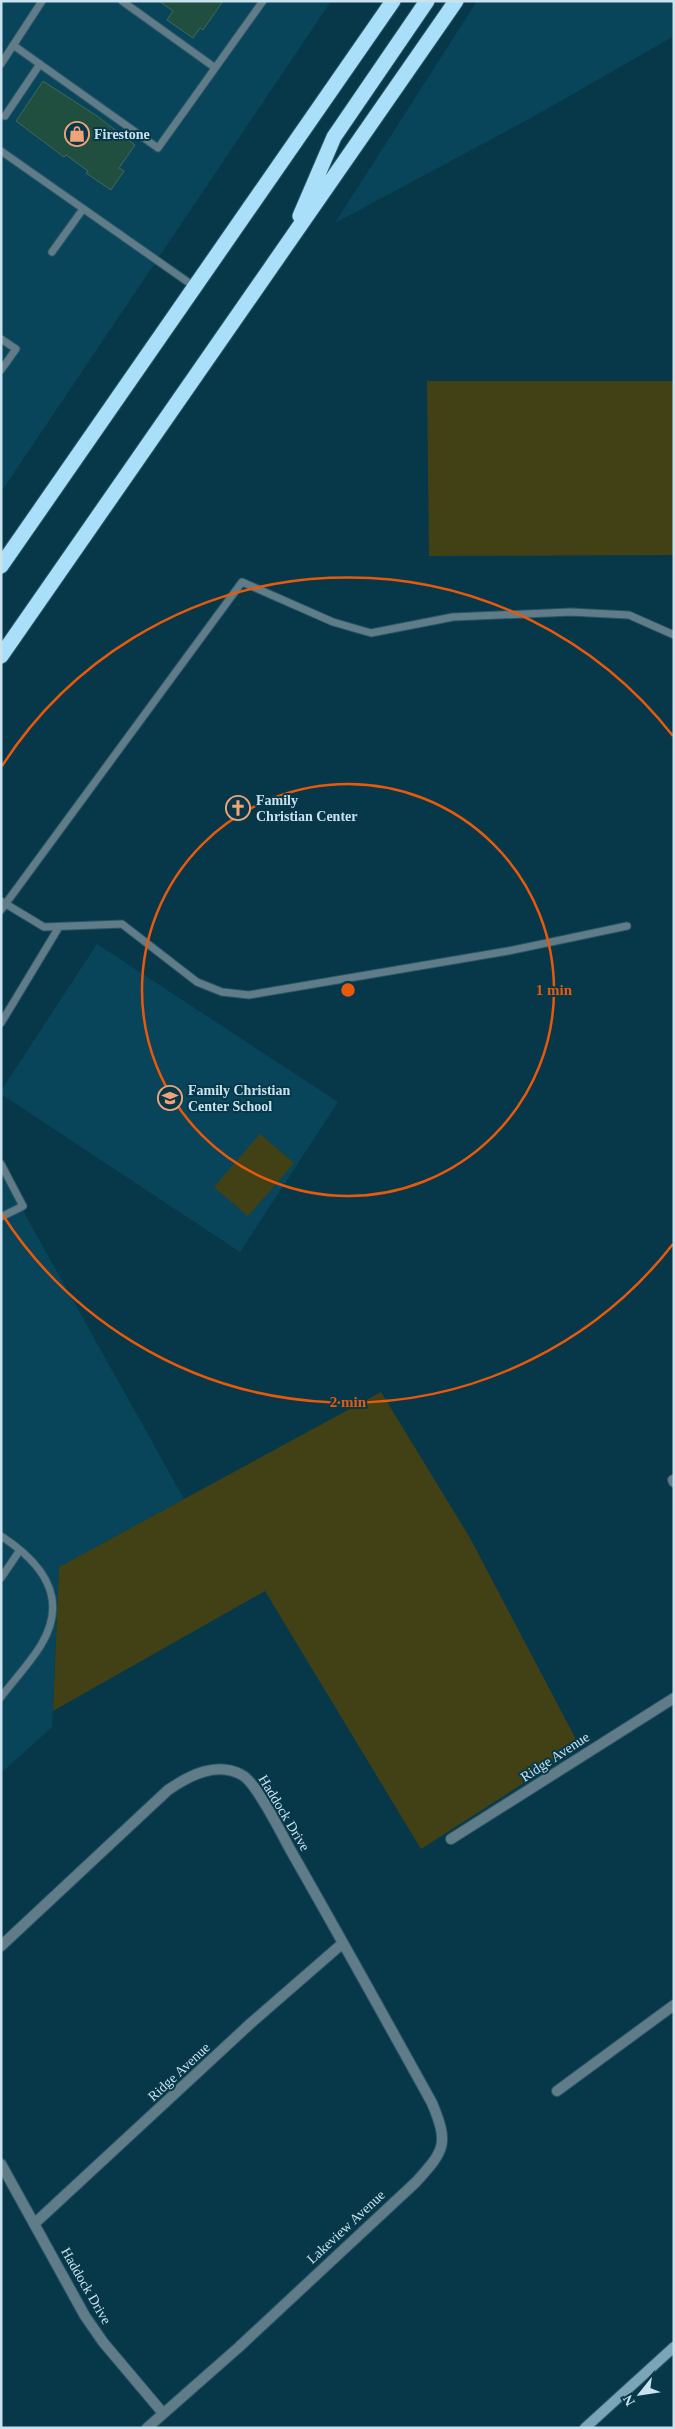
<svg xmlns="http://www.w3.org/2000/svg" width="675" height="2429" font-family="Georgia,serif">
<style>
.built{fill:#08455a}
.green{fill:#424115}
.building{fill:#204f40;stroke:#3d6b5b}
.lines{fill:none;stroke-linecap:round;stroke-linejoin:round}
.lane-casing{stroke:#2a5767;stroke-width:9}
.street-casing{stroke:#2a5767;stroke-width:12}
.secondary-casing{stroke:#2a5767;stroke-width:12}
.highway-casing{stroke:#2a5767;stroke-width:17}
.lane{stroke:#617c89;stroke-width:7}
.street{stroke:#617c89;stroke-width:10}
.secondary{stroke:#7aa5b9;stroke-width:10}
.highway{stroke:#a9dff8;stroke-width:15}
.ring{fill:none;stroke:#e8590c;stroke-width:2.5}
.labels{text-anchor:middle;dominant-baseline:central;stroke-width:4;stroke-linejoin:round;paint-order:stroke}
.poi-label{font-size:14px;font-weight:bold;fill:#cae2ed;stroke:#07384a;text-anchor:start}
.street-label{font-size:14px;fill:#cae2ed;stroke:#07384a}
.centre{fill:#e8590c;stroke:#07384a;stroke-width:2.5}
.ring-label{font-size:15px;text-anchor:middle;font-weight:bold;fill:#e8590c;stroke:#07384a;stroke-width:4;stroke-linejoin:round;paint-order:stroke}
</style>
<rect width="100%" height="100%" fill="#07384a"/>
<path class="built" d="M1 1H331L1 492Z
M477 1H674V36L531 118 335 223Z
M97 944 338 1102 240 1252 1 1094V1091Z
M1 1167 28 1220 184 1499 59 1567 52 1727 1 1773Z"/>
<path class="green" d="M427 381H674V555L429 556Z
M260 1134 294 1163 248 1216 214 1187Z
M381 1392 470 1538 580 1747 421 1849 265 1591 53 1711 59 1567Z"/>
<path class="building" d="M159 1H223L203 30 200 28 193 38 167 20 173 11Z
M43 81 97 116 135 145 119 168 124 171 111 190 86 173 88 171 66 155 64 157 16 121Z"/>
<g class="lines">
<defs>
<path id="lane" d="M122 1 214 67
M13 45 158 148 263 1
M1 64 42 1
M5 116 40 64
M1 151 195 287
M52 252 83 209
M1 339 16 349 1 370
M1 901 44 927 122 924 197 982 222 992 249 995 508 951 627 926
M1 910 242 582 333 622 371 633 453 617 571 612 629 615 674 635
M1 1023 59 927
M1 1164 23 1206 1 1217
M1 1536C41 1562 70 1597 41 1645 30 1663 14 1680 1 1697
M1 1578 20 1550"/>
<path id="street" d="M673 1480 674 1482
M451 1839 674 1698
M1 1946 168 1790C190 1775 217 1761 242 1775 257 1783 282 1835 291 1851 339 1935 385 2018 432 2103 449 2144 445 2150 416 2182L239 2347 147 2428
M557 2091 674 2005
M1 2164 85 2316 103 2342 162 2412
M34 2224 251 2023 343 1943"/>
<path id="secondary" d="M585 2428 674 2347"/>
<path id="highway" d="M300 216 334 137 427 1
M1 566 393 1
M1 656 456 1"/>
</defs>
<use href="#lane" class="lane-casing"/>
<use href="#street" class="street-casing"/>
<use href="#secondary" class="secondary-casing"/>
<use href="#highway" class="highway-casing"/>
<use href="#lane" class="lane"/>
<use href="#street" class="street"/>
<use href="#secondary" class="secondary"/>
<use href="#highway" class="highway"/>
</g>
<g class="ring">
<circle cx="348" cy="990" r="206"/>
<path d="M673 1244A412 412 0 0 1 2 1214M2 766A412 412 0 0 1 673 736"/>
</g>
<defs>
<symbol id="shop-ring" viewBox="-11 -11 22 22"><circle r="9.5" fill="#07384a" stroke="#f0a279" stroke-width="1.5"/><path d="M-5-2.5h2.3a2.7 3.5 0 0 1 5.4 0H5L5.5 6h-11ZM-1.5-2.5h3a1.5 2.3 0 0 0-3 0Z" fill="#f0a279"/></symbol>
<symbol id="church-ring" viewBox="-11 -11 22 22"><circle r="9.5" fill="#07384a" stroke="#f0a279" stroke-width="1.5"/><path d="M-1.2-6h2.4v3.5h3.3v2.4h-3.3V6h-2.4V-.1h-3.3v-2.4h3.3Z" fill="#f0a279"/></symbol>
<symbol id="school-ring" viewBox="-11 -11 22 22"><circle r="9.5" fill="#07384a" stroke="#f0a279" stroke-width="1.5"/><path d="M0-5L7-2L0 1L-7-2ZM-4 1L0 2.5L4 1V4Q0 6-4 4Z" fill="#f0a279"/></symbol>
</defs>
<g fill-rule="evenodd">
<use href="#shop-ring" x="63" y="120" width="28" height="28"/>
<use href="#church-ring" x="224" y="794" width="28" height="28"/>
<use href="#school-ring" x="156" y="1084" width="28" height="28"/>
</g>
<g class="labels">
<g class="poi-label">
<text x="94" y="134">Firestone</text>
<text x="256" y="800">Family<tspan x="256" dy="16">Christian Center</tspan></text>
<text x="188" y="1090">Family Christian<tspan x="188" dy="16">Center School</tspan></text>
</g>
<g class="street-label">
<text transform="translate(555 1757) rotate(-33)">Ridge Avenue</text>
<text transform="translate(284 1813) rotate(59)">Haddock Drive</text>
<text transform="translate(179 2072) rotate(-43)">Ridge Avenue</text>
<text transform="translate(346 2227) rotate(-43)">Lakeview Avenue</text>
<text transform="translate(86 2286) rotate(60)">Haddock Drive</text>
</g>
</g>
<circle cx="348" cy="990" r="8" class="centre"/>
<g class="ring-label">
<text x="554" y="995">1 min</text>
<text x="348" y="1407">2 min</text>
</g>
<rect width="675" height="2429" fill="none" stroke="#cae2ed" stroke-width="5"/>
<g transform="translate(640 2394) rotate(240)" stroke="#07384a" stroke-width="4" paint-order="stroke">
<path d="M0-4L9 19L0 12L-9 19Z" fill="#cae2ed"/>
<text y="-8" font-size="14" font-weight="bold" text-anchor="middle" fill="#cae2ed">N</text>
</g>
</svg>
